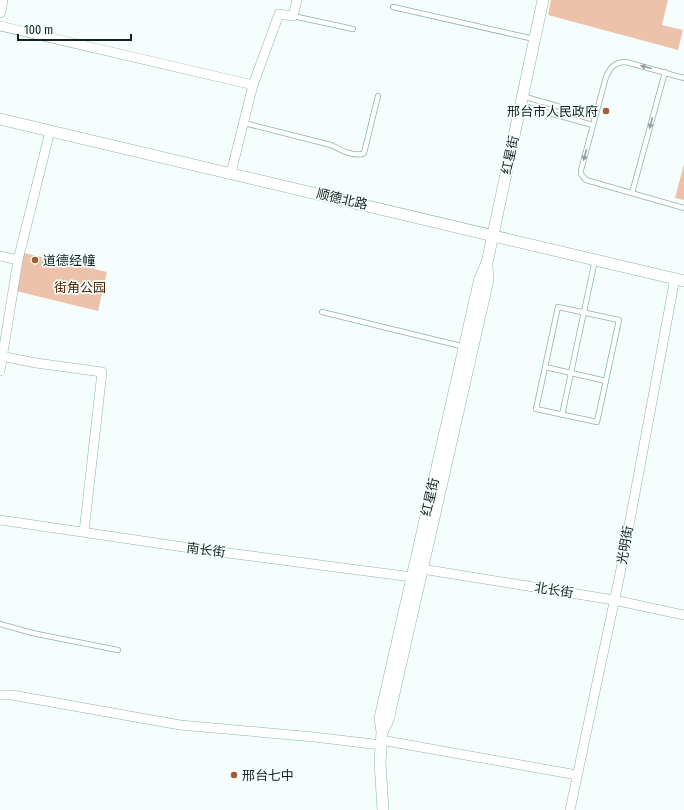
<svg xmlns="http://www.w3.org/2000/svg" width="684" height="810" font-family="'Fira Sans Condensed','Noto Sans SC',sans-serif">
<style>
.green{fill:#edc2ab}
.lines{fill:none;stroke-linecap:round;stroke-linejoin:round}
.service-casing{stroke:#8bb4ab;stroke-width:6}
.minor-casing{stroke:#8bb4ab;stroke-width:10}
.tertiary-casing{stroke:#8bb4ab;stroke-width:12}
.service{stroke:#fff;stroke-width:4.5}
.minor{stroke:#fff;stroke-width:9}
.tertiary{stroke:#fff;stroke-width:11}
.oneway{fill:#959c9b}
.poi-dot{fill:#a15c30;stroke:#f5fefc;stroke-width:1.5}
.labels{text-anchor:middle;dominant-baseline:central;stroke-width:3.5;stroke-linejoin:round;paint-order:stroke}
.poi-label{font-size:13px;fill:#132320;stroke:#f5fefc;text-anchor:start}
.street-label{font-size:13px;fill:#132320;stroke:#f5fefc}
.park-label{font-size:13px;fill:#522300;stroke:#f5fefc}
</style>
<rect width="100%" height="100%" fill="#f5fefc"/>
<path class="green" d="M551 0H668L662 25 683 30 678 50 548 15Z
M684 164V200L675 198Z
M24 253 107 272 98 311 16 291Z"/>
<g class="lines">
<defs>
<path id="service" d="M393 7 534 39
M293 16 353 29
M684 78 626 62C614 62 610 68 606 77L581 170V174L586 180 684 208
M522 96 595 117
M520 105 593 125
M244 123 331 145C341 150 351 156 362 154L364 153 378 96
M632 193 665 72
M558 307 619 320 597 422 536 409Z
M322 312 465 347
M545 367 606 381
M562 415 595 260
M0 624 32 633 118 650"/>
<path id="minor" d="M0 26 253 85
M231 173 253 85 279 14 293 16 297 0
M0 256 18 260
M0 356 36 363 102 372 84 532
M0 371 18 260 50 131
M0 520 190 548 412 577
M422 569 614 600 684 615
M0 695H12L180 725 314 737 381 745
M381 740 577 775
M570 810 620 574 675 278"/>
<path id="tertiary" d="M0 12 2 0
M0 119 684 281
M382 732 388 720 488 280 487 266
M383 810 380 762 382 732 380 718 480 278 487 263 543 0"/>
</defs>
<use href="#service" class="service-casing"/>
<use href="#minor" class="minor-casing"/>
<use href="#tertiary" class="tertiary-casing"/>
<use href="#service" class="service"/>
<use href="#minor" class="minor"/>
<use href="#tertiary" class="tertiary"/>
</g>
<defs><path id="oneway-solid" d="M-6-.8H1V-3.2L6.5 0L1 3.2V.8H-6Z"/></defs>
<g class="oneway">
<use href="#oneway-solid" transform="translate(646 67) rotate(-165)"/>
<use href="#oneway-solid" transform="translate(651 123) rotate(105)"/>
<use href="#oneway-solid" transform="translate(585 155) rotate(105)"/>
</g>
<g class="poi-dot">
<circle cx="606" cy="111" r="4"/>
<circle cx="35" cy="260" r="4"/>
<circle cx="234" cy="775" r="4"/>
</g>
<g class="labels">
<g class="poi-label">
<text x="598" y="111" text-anchor="end">邢台市人民政府</text>
<text x="43" y="260">道德经幢</text>
<text x="242" y="775">邢台七中</text>
</g>
<g class="street-label">
<text transform="translate(510 155) rotate(-78)">红星街</text>
<text transform="translate(342 199) rotate(13)">顺德北路</text>
<text transform="translate(430 497) rotate(-77)">红星街</text>
<text transform="translate(625 545) rotate(-80)">光明街</text>
<text transform="translate(206 550) rotate(7)">南长街</text>
<text transform="translate(554 590) rotate(9)">北长街</text>
</g>
<g class="park-label">
<text x="80" y="287">街角公园</text>
</g>
</g>
<path d="M18 34v6h113v-6" fill="none" stroke="#132320" stroke-width="2"/>
<text x="24" y="34" font-size="12" fill="#132320" stroke="#f5fefc" stroke-width="3" paint-order="stroke">100 m</text>
</svg>
